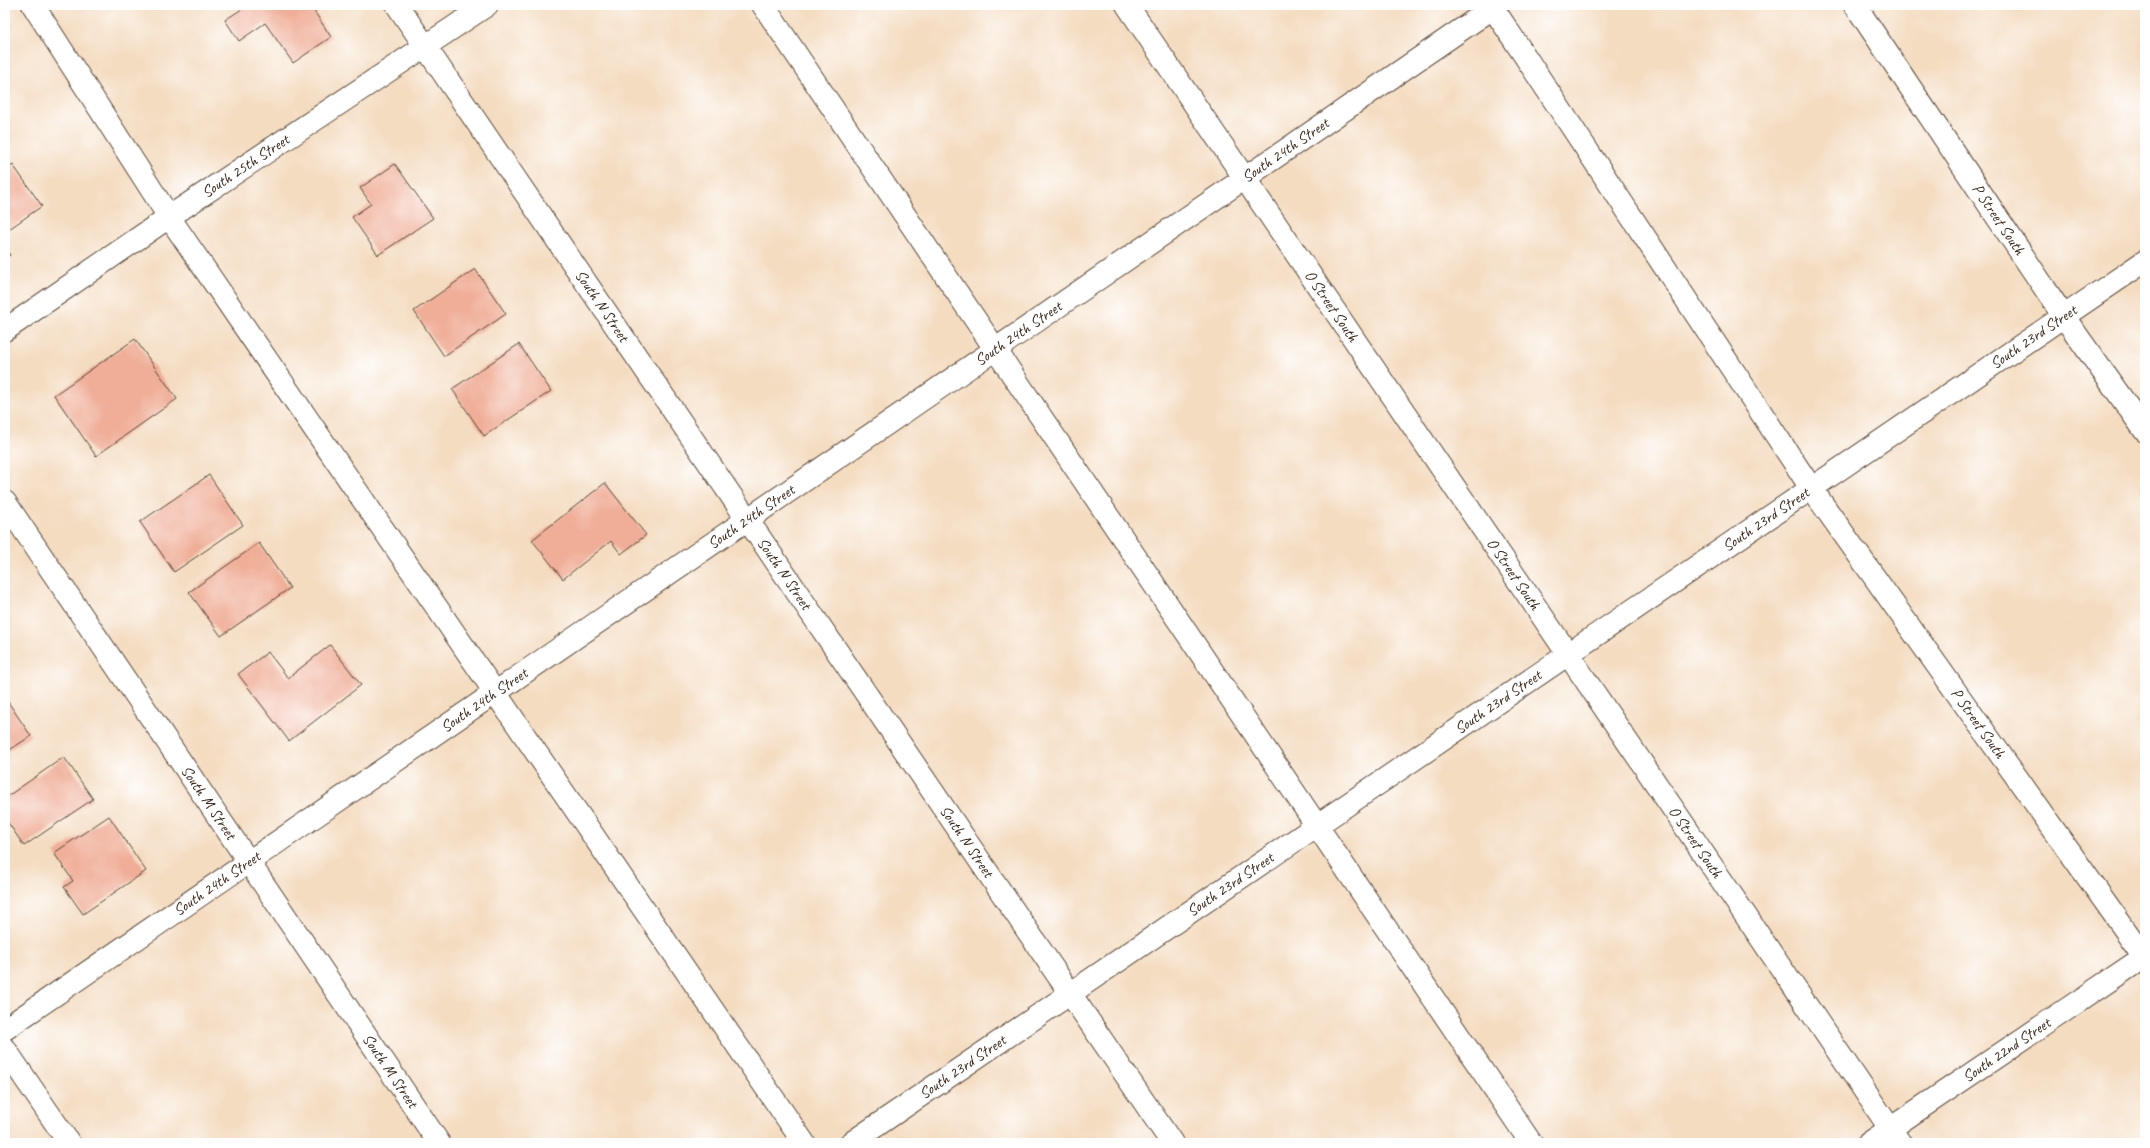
<svg xmlns="http://www.w3.org/2000/svg" width="2150" height="1148" font-family="Caveat,sans-serif">
<style>
.building{fill:#f0ae98}
.lines{fill:none;stroke-linecap:round;stroke-linejoin:round}
.minor-casing{stroke:#574536;stroke-width:24}
.minor{stroke:#fff;stroke-width:22}
.labels{text-anchor:middle;dominant-baseline:central;stroke-width:3.5;stroke-linejoin:round;paint-order:stroke}
.street-label{font-size:16px;fill:#3b2a1e;stroke:#fff}
</style>
<rect width="100%" height="100%" fill="#fff"/>
<filter id="ink" filterUnits="userSpaceOnUse"><feTurbulence type="fractalNoise" baseFrequency=".025" numOctaves="2"/><feDisplacementMap in="SourceGraphic" scale="8" xChannelSelector="R" yChannelSelector="G"/><feConvolveMatrix kernelMatrix="1 2 1 2 8 2 1 2 1" color-interpolation-filters="sRGB"/></filter>
<filter id="wash" filterUnits="userSpaceOnUse"><feTurbulence type="fractalNoise" baseFrequency=".012" numOctaves="4" result="noise"/><feDisplacementMap in="SourceGraphic" scale="16" xChannelSelector="R" yChannelSelector="G"/><feGaussianBlur stdDeviation="0.9" result="paint"/><feColorMatrix in="noise" values="0 0 0 0 0 0 0 0 0 0 0 0 0 0 0 0 0 1.4 0 .05"/><feComposite in="paint" operator="in"/></filter>
<g filter="url(#wash)">
<rect width="100%" height="100%" fill="#f4dcc1"/>
<g id="blocks">
<path class="building" d="M248 5H310L331 37 293 63 265 23 239 41 225 20Z
M395 164 433 218 378 255 352 217 371 204 360 188Z
M13 165 42 206 5 232V171Z
M5 247 10 255 5 259Z
M475 269 506 314 444 356 414 311Z
M135 339 177 399 96 456 54 395Z
M519 344 551 391 484 436 452 389Z
M209 475 243 525 174 572 140 522Z
M605 483 646 535 621 554 611 541 563 579 532 540Z
M259 543 290 588 221 636 189 592Z
M330 645 361 685 289 741 238 674 268 652 288 678Z
M6 699 31 736 5 753V700Z
M64 757 93 799 24 846 5 818V798Z
M109 816 146 871 83 914 64 887 73 881 54 853Z"/>
</g>
</g>
<g filter="url(#ink)">
<use href="#blocks" fill-opacity="0" stroke="#574536" stroke-width="1"/>
<g class="lines">
<defs>
<g id="minor">
<path d="M33 5 169 217 804 1143"/>
<path id="s1" d="M397 5 1172 1143"/>
<path d="M763 5 1531 1143"/>
<path id="s2" d="M1127 5 1900 1143"/>
<path id="s3" d="M1491 5 1811 488 2145 958"/>
<path id="s4" d="M1855 5 2064 317 2145 431"/>
<path id="s5" d="M5 330 169 217 487 5"/>
<path id="s6" d="M5 502 439 1143"/>
<path id="s7" d="M5 1029 1497 5"/>
<path d="M5 1049 69 1143"/>
<path id="s8" d="M851 1143 2145 261"/>
<path id="s9" d="M1869 1143 2144 957"/>
</g>
</defs>
<use href="#minor" class="minor-casing"/>
<use href="#minor" class="minor"/>
</g>
</g>
<g class="labels">
<g class="street-label">
<text stroke="none"><textPath href="#s7" startOffset="1553">South 24th Street</textPath></text>
<text stroke="none"><textPath href="#s5" startOffset="291">South 25th Street</textPath></text>
<text stroke="none"><textPath href="#s4" startOffset="258">P Street South</textPath></text>
<text stroke="none"><textPath href="#s1" startOffset="364">South N Street</textPath></text>
<text stroke="none"><textPath href="#s2" startOffset="364">O Street South</textPath></text>
<text stroke="none"><textPath href="#s7" startOffset="1229">South 24th Street</textPath></text>
<text stroke="none"><textPath href="#s8" startOffset="1431">South 23rd Street</textPath></text>
<text stroke="none"><textPath href="#s7" startOffset="905">South 24th Street</textPath></text>
<text stroke="none"><textPath href="#s8" startOffset="1107">South 23rd Street</textPath></text>
<text stroke="none"><textPath href="#s1" startOffset="688">South N Street</textPath></text>
<text stroke="none"><textPath href="#s2" startOffset="688">O Street South</textPath></text>
<text stroke="none"><textPath href="#s7" startOffset="581">South 24th Street</textPath></text>
<text stroke="none"><textPath href="#s8" startOffset="783">South 23rd Street</textPath></text>
<text stroke="none"><textPath href="#s3" startOffset="868">P Street South</textPath></text>
<text stroke="none"><textPath href="#s6" startOffset="363">South M Street</textPath></text>
<text stroke="none"><textPath href="#s1" startOffset="1012">South N Street</textPath></text>
<text stroke="none"><textPath href="#s2" startOffset="1012">O Street South</textPath></text>
<text stroke="none"><textPath href="#s7" startOffset="257">South 24th Street</textPath></text>
<text stroke="none"><textPath href="#s8" startOffset="459">South 23rd Street</textPath></text>
<text stroke="none"><textPath href="#s9" startOffset="166">South 22nd Street</textPath></text>
<text stroke="none"><textPath href="#s8" startOffset="135">South 23rd Street</textPath></text>
<text stroke="none"><textPath href="#s6" startOffset="687">South M Street</textPath></text>
</g>
</g>
<rect width="2150" height="1148" fill="none" stroke="#fff" stroke-width="20"/>
</svg>
